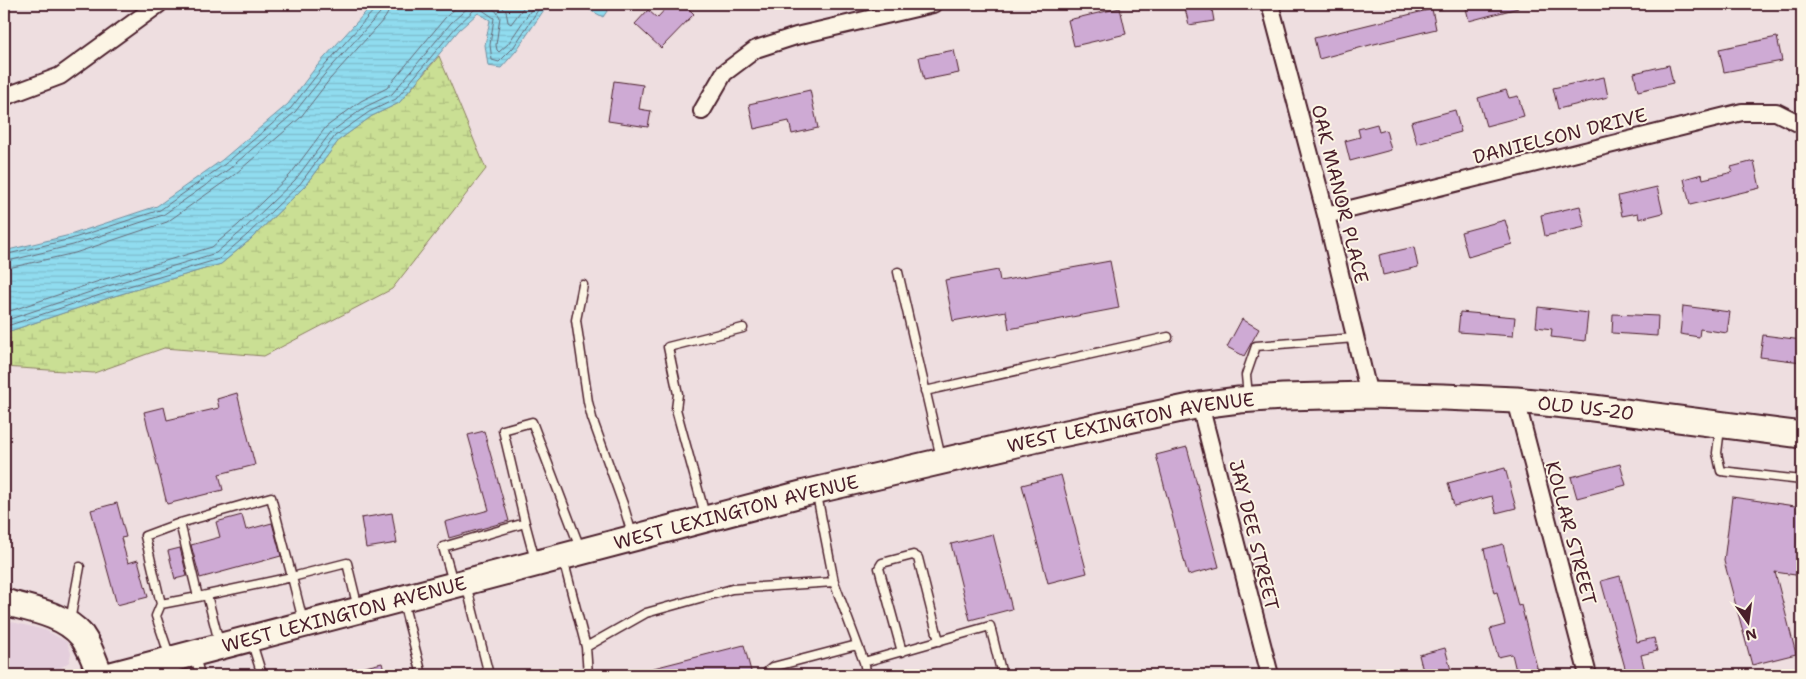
<svg xmlns="http://www.w3.org/2000/svg" width="1806" height="679" font-family="'Shantell Sans',sans-serif">
<style>
.built{fill:#e4cedc}
.wetland{fill:url(#wetland-marsh);stroke:#8a7f60}
.water{fill:url(#water-rules);stroke:#7490a1}
.lines{fill:none;stroke-linecap:round;stroke-linejoin:round}
.shore{stroke:#666b79;stroke-width:1}
.building{fill:#ceaad4;stroke:#4a1f2b}
.service-casing{stroke:#4a1f2b;stroke-width:11}
.minor-casing{stroke:#4a1f2b;stroke-width:20}
.primary-casing{stroke:#4a1f2b;stroke-width:29}
.service{stroke:#fcf5e5;stroke-width:8}
.minor{stroke:#fcf5e5;stroke-width:16}
.primary{stroke:#fcf5e5;stroke-width:25}
.labels{text-anchor:middle;dominant-baseline:central;stroke-width:4;stroke-linejoin:round;paint-order:stroke}
.street-label{font-size:19px;fill:#4a1f2b;stroke:#fcf5e5}
</style>
<defs>
<pattern id="wetland-marsh" width="20" height="14" patternUnits="userSpaceOnUse" patternTransform="scale(1.25)"><rect width="20" height="14" fill="#cadf94"/><path d="M1 5h8M5 5V1M11 12h8M15 12V8" fill="none" stroke="#afbf80"/></pattern>
<pattern id="water-rules" width="6" height="5" patternUnits="userSpaceOnUse" patternTransform="scale(1.25)"><rect width="6" height="5" fill="#90dcef"/><path d="M0 2.5h6" fill="none" stroke="#7ebccd"/></pattern>
</defs>
<rect width="100%" height="100%" fill="#eedee0"/>
<filter id="ink" filterUnits="userSpaceOnUse"><feTurbulence type="fractalNoise" baseFrequency=".02" numOctaves="2"/><feDisplacementMap in="SourceGraphic" scale="10" xChannelSelector="R" yChannelSelector="G"/><feConvolveMatrix kernelMatrix="1 2 1 2 8 2 1 2 1" color-interpolation-filters="sRGB"/></filter>
<g filter="url(#ink)">
<path class="built" d="M4 620 45 630 67 642 71 653 69 662 59 669 33 675H4Z"/>
<path class="wetland" d="M439 56 486 169 392 289 264 356 164 348 94 373 4 367V333L111 297 221 264 251 239 304 187 339 140 372 116 399 103Z"/>
<path class="water" d="M373 4H548L516 51 501 68 488 66 485 45 490 20 478 13 459 30 399 103 372 116 339 140 304 187 251 239 221 264 111 297 4 333V251L70 235 157 206 222 160 288 104 316 67Z
M579 4H612L603 17Z"/>
<g class="lines">
<path class="shore" d="M485 4 496 11 500 17 496 45 497 50 499 52 508 44 535 4
M499 4 506 11 508 22 511 24 526 4
M4 255 71 239 160 210 225 164 291 108 320 71 375 9 376 4
M4 262 73 245 163 215 229 169 295 112 324 75 380 13 383 4
M4 269 75 253 167 222 234 175 300 118 330 79 385 18 389 11 390 4
M4 313 105 279 212 247 238 225 290 175 326 127 361 101 387 88 445 18 460 4
M4 321 108 286 216 253 243 230 295 180 331 132 365 107 392 94 451 23 472 4
M4 327 109 292 219 259 247 235 300 184 335 136 369 112 396 99 456 27 475 9H481L494 18 490 45 492 60 499 62 513 48 542 4"/>
</g>
<path class="building" d="M670 4H684L694 14 661 48 635 24 648 10 657 18Z
M1184 4H1211L1214 21 1189 25Z
M1465 4H1517L1518 8 1469 21Z
M1120 8 1126 34 1074 46 1068 20Z
M1432 9 1436 29 1370 45 1319 59 1314 38Z
M1777 37 1782 61 1724 72 1719 49Z
M954 50 959 73 924 80 919 57Z
M1669 65 1673 83 1638 91 1634 73Z
M1604 77 1608 97 1558 109 1553 88Z
M614 81 643 85 639 109 651 111 648 127 608 121Z
M810 90 818 128 792 134 789 121 754 129 749 104Z
M1506 90 1509 98 1518 96 1524 116 1486 126 1478 98Z
M1455 110 1461 132 1417 144 1411 122Z
M1377 124 1379 132 1386 130 1391 150 1350 161 1345 141 1360 137 1358 129Z
M1754 161 1760 188 1690 205 1684 179 1702 174 1703 179 1733 172 1731 167Z
M1657 187 1663 213 1639 219 1638 213 1622 216 1618 196Z
M1580 206 1585 227 1545 236 1541 215Z
M1505 220 1512 244 1468 257 1461 232Z
M1414 247 1418 267 1383 275 1379 255Z
M1110 261 1119 308 1009 329 1006 311 953 321 945 280 998 270 1000 281Z
M1683 306 1730 312 1727 333 1700 329 1699 337 1680 334Z
M1538 307 1588 313 1585 341 1551 337 1552 329 1536 327Z
M1460 312 1515 317 1513 336 1458 332Z
M1613 314 1658 316 1657 336 1612 333Z
M1242 319 1259 329 1244 356 1227 347Z
M1763 335 1802 340V362L1760 357Z
M237 393 255 465 219 474 223 490 167 504 144 412 164 407 167 420 219 408 217 399Z
M484 431 509 521 449 538 445 522 489 510 468 435Z
M1187 447 1219 567 1188 575 1156 455Z
M1620 464 1626 485 1577 498 1571 477Z
M1505 468 1516 508 1496 513 1492 496 1454 506 1448 483Z
M1061 475 1087 573 1048 583 1022 485Z
M1732 497 1802 507V576L1775 572 1796 654 1752 665 1724 561Z
M117 503 126 537 121 538 128 563 138 560 148 597 117 605 91 510Z
M392 513 397 543 366 548 361 518Z
M242 515 246 530 272 523 281 556 200 578 191 545 220 537 216 522Z
M993 534 1012 609 970 620 951 544Z
M1503 544 1518 606 1521 605 1539 675H1517L1512 654 1498 657 1490 629 1505 625 1497 592 1494 593 1484 549Z
M180 548 187 576 175 579 168 551Z
M1620 576 1637 642 1654 638 1657 651 1641 655 1646 675H1627L1601 581Z
M744 645 752 675H642V671Z
M1445 648 1451 670 1424 675 1419 655Z
M382 663 385 675H349L348 671Z"/>
<g class="lines">
<defs>
<path id="service" d="M898 272 941 458
M583 285 576 320 588 402 592 418 623 504 632 534
M925 391 1168 337
M1248 396 1246 375 1256 346 1355 338
M1720 428 1717 453 1721 471 1802 480
M705 515 676 409 678 394 668 347 743 328
M525 523 503 430 532 422 580 548
M563 559 586 647 646 613 732 589 834 582 817 495
M453 582 443 547 525 523 535 560
M834 582 864 662 867 675
M466 584 489 675
M207 595 198 597 180 523 271 497 292 577 347 563 358 608
M403 602 422 675
M161 604 145 536 180 523
M70 621 80 567
M219 642 207 595 292 577 303 621
M252 643 262 675
M586 647 588 675
M902 652 879 568 882 563 913 555 918 558 939 641
M195 656 200 675
M864 662 990 626 1002 675
M176 675 156 616 161 604 198 597
M768 675V671L773 667 857 645"/>
<path id="minor" d="M1270 4 1326 215 1369 395
M4 97 60 76 159 4
M702 111 724 73 756 49 796 36 933 4
M1326 215 1742 112H1776L1802 125
M1516 400 1588 675
M1200 405 1270 675"/>
<g id="primary">
<path d="M4 602C30 609 64 614 82 636 90 647 95 662 100 675"/>
<path id="s1" d="M111 675 805 493 1033 440 1200 405 1239 400 1283 397 1369 395 1443 397 1516 400 1593 408 1802 435"/>
</g>
</defs>
<use href="#service" class="service-casing"/>
<use href="#minor" class="minor-casing"/>
<use href="#primary" class="primary-casing"/>
<use href="#service" class="service"/>
<use href="#minor" class="minor"/>
<use href="#primary" class="primary"/>
</g>
</g>
<g class="labels">
<g class="street-label">
<text transform="translate(1560 136) rotate(-14)">DANIELSON DRIVE</text>
<text transform="translate(1340 194) rotate(76)">OAK MANOR PLACE</text>
<text stroke="none"><textPath href="#s1" startOffset="1509">OLD US-20</textPath></text>
<text stroke="none"><textPath href="#s1" startOffset="1051">WEST LEXINGTON AVENUE</textPath></text>
<text stroke="none"><textPath href="#s1" startOffset="646">WEST LEXINGTON AVENUE</textPath></text>
<text transform="translate(1571 533) rotate(75)">KOLLAR STREET</text>
<text transform="translate(1254 535) rotate(76)">JAY DEE STREET</text>
<text stroke="none"><textPath href="#s1" startOffset="241">WEST LEXINGTON AVENUE</textPath></text>
</g>
</g>
<rect width="1806" height="679" fill="none" stroke="#fcf5e5" stroke-width="20"/>
<rect x="10" y="10" width="1786" height="659" fill="none" stroke="#4a1f2b" stroke-width="2" filter="url(#ink)"/>
<g transform="translate(1748 622) rotate(166)" stroke="#fcf5e5" stroke-width="4" paint-order="stroke">
<path d="M0-4L9 19L0 12L-9 19Z" fill="#4a1f2b"/>
<text y="-8" font-size="14" font-weight="bold" text-anchor="middle" fill="#4a1f2b">N</text>
</g>
</svg>
